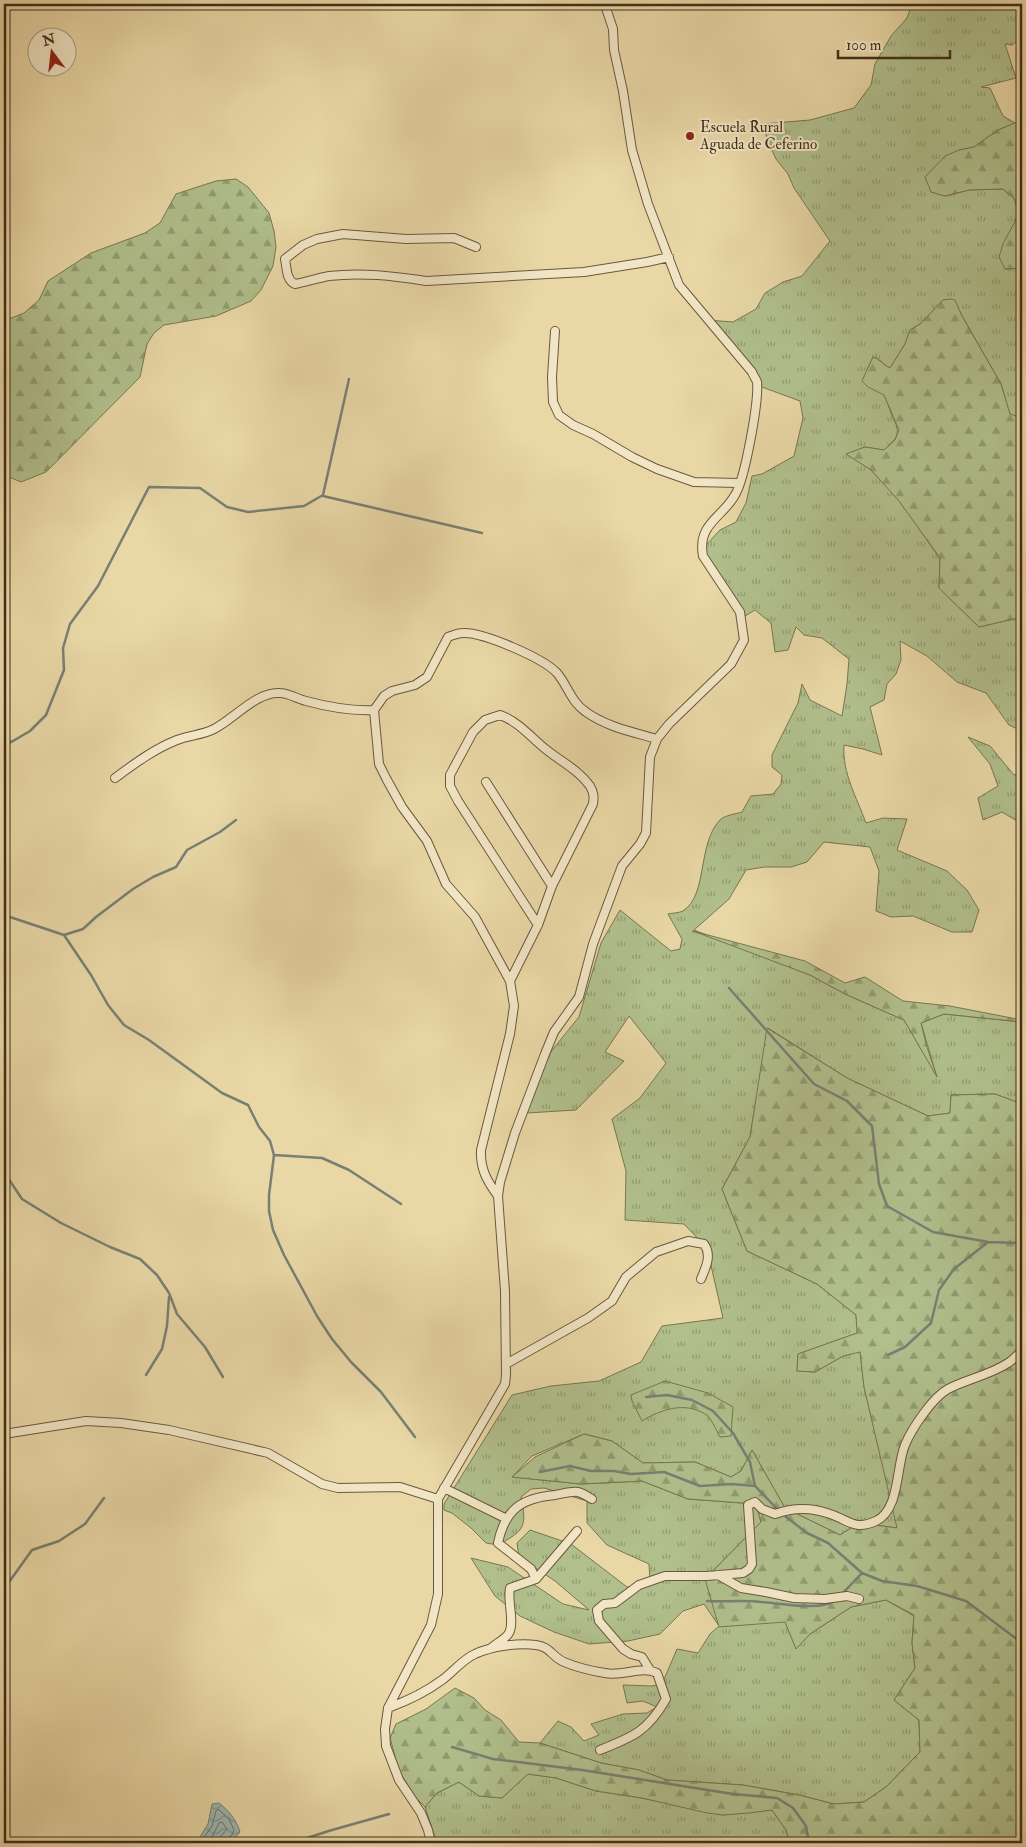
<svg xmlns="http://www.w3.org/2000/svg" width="1026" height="1847" font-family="'IM FELL Double Pica',serif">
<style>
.grass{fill:url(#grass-tufts);stroke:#787652}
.forest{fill:url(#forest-firs);stroke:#787652}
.water{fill:url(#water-waves);stroke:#788074}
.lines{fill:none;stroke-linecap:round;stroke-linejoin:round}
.shore{stroke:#6e7265;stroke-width:1}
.stream{stroke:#788074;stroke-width:2.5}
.minor-casing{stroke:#6b583c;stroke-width:10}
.minor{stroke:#f1e5c5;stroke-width:8}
.poi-dot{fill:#8f2418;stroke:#f1e5c5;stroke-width:2}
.labels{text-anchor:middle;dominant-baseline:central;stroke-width:4;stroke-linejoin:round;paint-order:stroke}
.poi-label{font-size:15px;fill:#412e18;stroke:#f1e5c5;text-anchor:start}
</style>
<defs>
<pattern id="grass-tufts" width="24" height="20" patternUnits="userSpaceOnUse" patternTransform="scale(1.25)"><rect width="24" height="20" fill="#b0bf8c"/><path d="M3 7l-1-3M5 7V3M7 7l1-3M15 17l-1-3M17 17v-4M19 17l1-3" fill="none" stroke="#919c71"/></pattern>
<pattern id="forest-firs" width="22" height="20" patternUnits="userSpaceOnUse" patternTransform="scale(1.25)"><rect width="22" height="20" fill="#b0bf8c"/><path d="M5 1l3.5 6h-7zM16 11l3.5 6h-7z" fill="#919c71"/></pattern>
<pattern id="water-waves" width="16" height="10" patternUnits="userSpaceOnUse" patternTransform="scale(1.25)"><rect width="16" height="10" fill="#9cb7b2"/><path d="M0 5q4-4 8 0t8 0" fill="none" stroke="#819590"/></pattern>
</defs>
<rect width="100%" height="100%" fill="#e9d7a6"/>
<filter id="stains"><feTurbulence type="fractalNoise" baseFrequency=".004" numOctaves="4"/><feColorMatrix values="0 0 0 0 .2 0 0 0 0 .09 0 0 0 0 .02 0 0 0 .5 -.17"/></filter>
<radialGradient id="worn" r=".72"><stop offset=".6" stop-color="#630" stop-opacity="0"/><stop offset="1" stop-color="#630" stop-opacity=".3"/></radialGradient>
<path class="grass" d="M912 4H966L971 5 973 4H1022V37L1012 45 1005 44 1016 78 981 87 990 88 1003 116 1015 123 998 130 974 147 959 150 931 192 945 196 969 190 1003 189 1014 198 1019 214 1012 228 1005 269 1022 268V418L1010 415 1001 384 962 316 955 301 944 300 920 324 910 330 905 344 890 368C883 365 881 359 873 357L867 370 877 391 884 394C887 401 889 407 891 413 900 432 901 435 884 450L865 447 847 454 871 470 900 501 940 559 939 588 979 627 1022 617V731L1009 725 986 693 957 682 927 656 900 641 901 660 896 674 887 684 884 700 870 707 882 755 863 749 844 745C842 773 857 798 866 823L883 818 907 819 897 850 947 871 967 890 979 910 972 932H952L913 916 891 917 876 911 879 871 870 847 824 842 807 862 791 867H764L746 870 729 899 694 930 810 975 845 994 904 1020 936 1074 921 1023 944 1014 1022 1022V1104L995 1094 951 1095 950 1113 928 1116 847 1078 768 1028 750 1137 722 1189 747 1251 817 1284 856 1315 858 1333 798 1354 797 1371 815 1372 843 1356 860 1351 864 1387 898 1528 859 1523 840 1535 785 1508 752 1450 741 1471 731 1477 695 1462 643 1463 612 1441 584 1434 532 1456 512 1477 581 1484 642 1481 688 1499 756 1504 761 1522 705 1579 785 1622 796 1648 810 1634 851 1607 886 1600 914 1616 912 1643 915 1668 894 1700 919 1720 920 1752 886 1787 864 1802 834 1804 799 1795 743 1785 667 1780 639 1770 601 1763 540 1743 558 1721 571 1727 584 1741 599 1735 591 1724 623 1714 647 1713 657 1707 643 1701 627 1703 623 1685 652 1686 662 1684 677 1649 698 1653 710 1634 719 1626 704 1604 683 1611 660 1634 628 1641 589 1644 554 1632 520 1616 495 1596 471 1558 508 1567 563 1604 589 1610 555 1581 519 1557 517 1543 530 1530 571 1544 627 1587H640L650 1579 649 1564 607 1545 587 1523V1501L544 1488 531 1489 521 1497C527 1527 525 1530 498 1545L486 1543 471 1528 452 1513 444 1510V1504L512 1395 551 1386 599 1381 641 1362 662 1326 723 1318 707 1248 684 1224 625 1220 626 1171 612 1119 640 1098 666 1063 629 1016 605 1052 624 1061 576 1110 527 1113 545 1059 579 1017 601 943 620 910 671 951 680 949 682 939 668 914C672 913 679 913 683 911 708 895 697 844 720 820 725 815 736 814 742 812L751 796 773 794 781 784 782 775 772 767V755L798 703 802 684 810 700 842 716 847 684 849 659 822 638 804 635 796 627 788 650 775 652 771 623 755 610 740 619 713 578 705 562 706 545 720 530 736 522 746 503 752 476 762 474 794 456 803 418 800 401 759 386 707 320 733 322 756 309 765 293 783 282 802 276 830 241 794 188 788 174 776 159 768 142 763 124 810 120 854 108 871 85 875 64 891 36 907 18Z
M968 737 990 746 1014 775 1022 773V824L1002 812 983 820 978 798 998 786 990 764Z
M528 1774 556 1778 596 1791 642 1798 723 1815 772 1810 786 1830 790 1843H437L425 1807 437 1793 459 1782 479 1796 502 1798Z"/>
<path class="forest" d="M1022 120V268L1005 269 999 257 1003 244 1019 214 1014 198 1003 189 969 190 945 196 931 192 925 177 945 156 959 150 974 147 998 130Z
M236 179 248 187 269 213 274 231 276 247 273 266 261 290 251 301 216 316 164 325 154 333 147 344 140 377 46 472 21 482 4 475V321L24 313 39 300 48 281 91 253 145 233 160 223 176 194 216 181Z
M950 299 955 300 962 316 1001 384 1010 414 1022 418V617L979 627 939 588 940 558 899 501 871 470 846 454 865 447 884 450 895 440 899 430 884 395 868 387 862 381 873 357C880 359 883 365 890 368L905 344 910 330 920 324 943 300Z
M693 931 805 961 845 983 865 977 903 1001 950 1006 1022 1020V1022L944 1014 921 1023 926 1044 937 1077 904 1020 845 994 810 975Z
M767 1028 847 1078 928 1116 950 1113 951 1095 995 1094 1022 1104V1843H790L786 1830 772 1810 749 1813 723 1815 707 1813 642 1798 596 1791 556 1778 528 1774 502 1798 479 1796 459 1782 437 1793 425 1807 416 1798 399 1771 390 1738 396 1724 426 1709 455 1688 474 1698 485 1710 501 1720 519 1742 540 1743 601 1763 639 1770 667 1780 743 1785 799 1795 834 1804 864 1802 886 1787 920 1752 919 1720 894 1700 915 1668 912 1643 914 1615 886 1600 851 1607 810 1634 796 1649 785 1622 719 1627 705 1579 761 1522 756 1504 688 1499 642 1481 581 1484 512 1477 535 1457 584 1434 612 1441 643 1463 695 1462 731 1477 741 1471 752 1450 785 1508 840 1535 859 1523 897 1528 864 1387 860 1352 843 1356 815 1372 797 1371 798 1354 857 1333 856 1315 817 1284 747 1251 722 1189 750 1137Z
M665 1381 708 1393 733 1407 731 1436 720 1437C716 1430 711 1417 705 1414 684 1401 660 1410 642 1421L632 1401 631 1395Z"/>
<path class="water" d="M219 1803C229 1811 236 1819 240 1832 229 1847 213 1843 196 1843L208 1824 212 1804Z"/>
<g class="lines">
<path class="shore" d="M200 1843 212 1826 216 1811 218 1809 229 1819 234 1830 232 1835 226 1839V1843
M209 1843 219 1823 222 1822 227 1829 221 1836 219 1843"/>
<path class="stream" d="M323 496 482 533
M4 745 13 741 30 731 46 715 64 670 63 648 70 624 98 586 149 487 200 488 227 507 248 512 304 506 323 495 349 379
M4 915 64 935 91 975 108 1005 124 1025 149 1040 222 1093 248 1105 259 1127 270 1141 274 1155 269 1195V1211L273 1230 284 1255 317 1316 332 1339 351 1362 381 1392 415 1437
M64 935 83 929 96 917 133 889 153 877 176 867 187 850 220 832 236 820
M729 988 814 1084 847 1101 872 1126 879 1184 887 1206 933 1232 988 1242 1022 1243
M274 1155 322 1158 349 1170 401 1204
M4 1172 22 1199 61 1223 110 1247 140 1259 157 1275 169 1293 177 1314 205 1347 223 1377
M888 1355 905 1347 931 1323 939 1290 954 1269 988 1242
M146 1375 162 1349 167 1326 169 1297
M646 1397 667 1395 692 1400 713 1411 733 1433 750 1462 755 1486
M540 1472 570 1466 591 1471H614L631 1474 664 1472 700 1486 732 1484 755 1486 781 1513 807 1533 828 1543 862 1573 882 1581 917 1586 966 1601 1022 1643
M4 1589 32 1550 59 1541 85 1524 104 1498
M842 1594 862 1573
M707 1601C725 1602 743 1600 761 1602 778 1603 821 1611 834 1601
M452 1747 493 1759 582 1770 733 1794 777 1798 793 1808 806 1826 809 1843
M291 1843 332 1830 389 1814"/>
<defs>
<path id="minor" d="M476 247 454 238 406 239 343 234 317 239 303 245 285 259C287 268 286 280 295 284 306 282 318 278 329 276 361 272 394 276 426 281L584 272 647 262 669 257
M555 331 552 377 553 402 559 415 573 425 593 434 632 457 657 469 694 482 739 483
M374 710 379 764 387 780 402 807 427 841 446 884 475 917 510 981 514 1006 510 1034 481 1150C480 1169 487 1181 498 1196
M115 778C134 764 154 749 177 740 189 735 203 735 214 729 234 719 257 691 280 693 288 693 298 699 306 701 328 707 351 711 374 710L384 696 392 691 415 685 427 677 448 637C453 635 458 633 463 633 483 632 543 658 557 673 568 686 571 702 586 712 607 727 633 732 657 739
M486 782 552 886
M510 981 538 925 552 886 593 804C594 797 594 793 590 786 578 769 558 760 543 747 529 735 517 721 500 715L485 720 473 732 450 775V786L458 801 538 925
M506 1364 588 1318 612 1301 626 1277 656 1252 688 1241 704 1244C712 1255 706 1267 701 1279
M4 1434 86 1421 121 1423 169 1430 268 1453 322 1484 338 1488 400 1487 438 1499
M444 1488 507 1519
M718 1575 741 1588 766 1592 794 1598 825 1599 847 1596 859 1599
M536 1579 531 1569 498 1543C505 1509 522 1498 555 1495 562 1494 571 1491 578 1492 583 1493 588 1497 592 1499
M490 1649C495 1644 506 1639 509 1633 515 1622 507 1601 510 1588L536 1579 577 1531
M650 1670 642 1657 631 1654 623 1649 599 1621 597 1610 604 1604 615 1603 639 1585 665 1576H707L743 1573 749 1569 752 1564 748 1505 755 1502 762 1509 775 1514C794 1507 811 1507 830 1514 849 1520 854 1531 876 1521 900 1510 896 1466 905 1445 912 1428 933 1397 948 1389 967 1379 990 1375 1008 1363 1013 1360 1017 1355 1022 1351
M388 1708C407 1701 426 1692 442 1680 453 1672 463 1659 475 1654 492 1646 517 1643 536 1645 551 1647 552 1657 564 1662 576 1667 592 1671 605 1673 623 1677 641 1665 657 1673L666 1699C648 1731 633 1737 600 1750
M431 1843 428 1830 421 1813 399 1780 386 1746 385 1729 388 1708 431 1625 438 1594V1499L505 1384 506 1375 505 1291 498 1196 500 1182 515 1133 545 1054 554 1032 579 997 593 944 622 866 640 844 646 833 650 757 657 739 669 724 731 664 744 640 740 612 703 556C697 524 722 518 735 495 745 479 759 401 757 382 756 379 753 375 752 372L679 285 648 204 632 150 623 91 614 50 613 29 606 8 603 4"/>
</defs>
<use href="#minor" class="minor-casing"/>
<use href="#minor" class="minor"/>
</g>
<circle class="poi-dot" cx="690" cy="136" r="5"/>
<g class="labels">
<g class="poi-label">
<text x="700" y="127">Escuela Rural<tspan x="700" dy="17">Aguada de Ceferino</tspan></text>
</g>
</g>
<rect width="1026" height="1847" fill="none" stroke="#e9d7a6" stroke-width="20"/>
<rect x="5" y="5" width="1016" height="1837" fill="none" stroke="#412e18" stroke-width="2.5"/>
<rect x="10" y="10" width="1006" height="1827" fill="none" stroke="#412e18"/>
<g transform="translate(52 52) rotate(345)"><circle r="24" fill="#f1e5c5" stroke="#ab9c80"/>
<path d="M0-4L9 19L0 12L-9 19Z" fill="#8f2418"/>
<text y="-8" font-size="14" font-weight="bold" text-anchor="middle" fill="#412e18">N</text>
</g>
<path d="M838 50v8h112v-8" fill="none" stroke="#412e18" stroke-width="2.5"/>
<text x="846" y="50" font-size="15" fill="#412e18" stroke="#f1e5c5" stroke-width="4" paint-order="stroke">100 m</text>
<rect width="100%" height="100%" filter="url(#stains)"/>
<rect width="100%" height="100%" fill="url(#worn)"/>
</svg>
